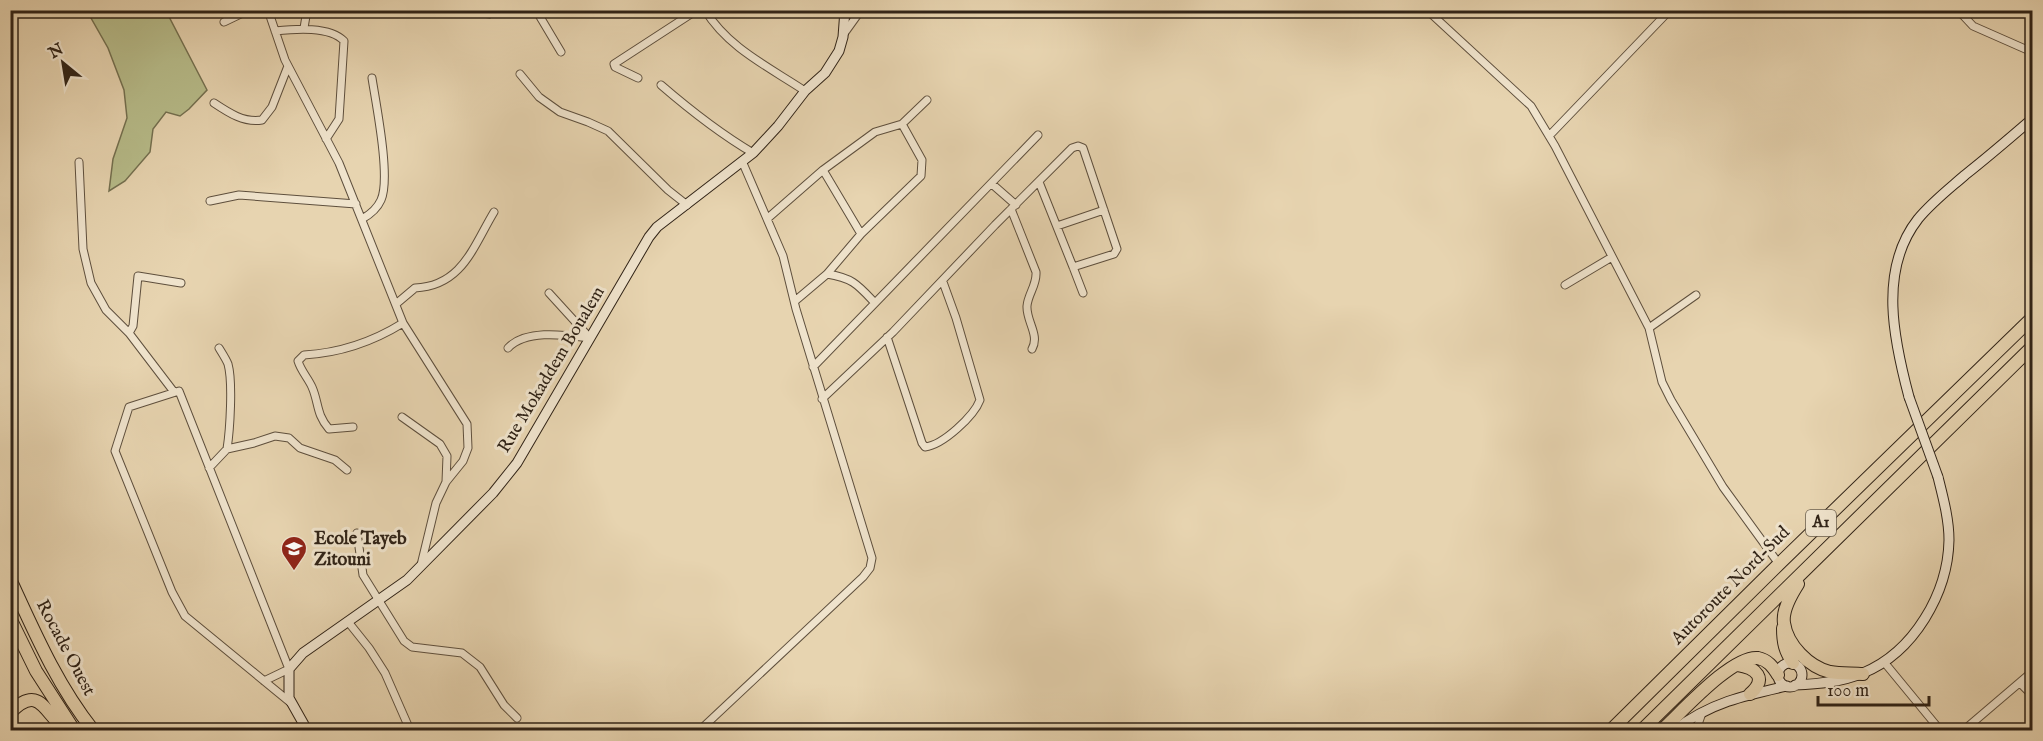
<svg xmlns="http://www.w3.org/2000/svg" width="2043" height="741" font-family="'IM FELL English',serif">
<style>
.green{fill:#b7bc8a;stroke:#747050;stroke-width:1.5}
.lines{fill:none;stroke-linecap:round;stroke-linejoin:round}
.street-casing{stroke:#5e4f3d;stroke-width:9}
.secondary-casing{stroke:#302317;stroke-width:11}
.highway-casing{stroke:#302317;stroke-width:14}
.street{stroke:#efe3cc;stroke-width:7}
.secondary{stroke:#efe3cc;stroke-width:9}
.highway{stroke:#e7d4b0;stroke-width:12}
.secondary-bridge-casing{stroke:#302317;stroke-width:11;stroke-linecap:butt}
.secondary-bridge{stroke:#efe3cc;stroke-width:9}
.labels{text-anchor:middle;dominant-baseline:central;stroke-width:6;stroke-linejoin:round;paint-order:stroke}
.shield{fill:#efe3cc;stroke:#695d4d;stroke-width:1.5}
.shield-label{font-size:16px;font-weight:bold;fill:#302317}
.street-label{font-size:18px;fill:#302317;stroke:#efe3cc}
.poi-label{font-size:18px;font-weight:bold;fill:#302317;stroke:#efe3cc;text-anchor:start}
</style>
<rect width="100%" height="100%" fill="#e7d4b0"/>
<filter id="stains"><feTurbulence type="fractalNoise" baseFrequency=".00333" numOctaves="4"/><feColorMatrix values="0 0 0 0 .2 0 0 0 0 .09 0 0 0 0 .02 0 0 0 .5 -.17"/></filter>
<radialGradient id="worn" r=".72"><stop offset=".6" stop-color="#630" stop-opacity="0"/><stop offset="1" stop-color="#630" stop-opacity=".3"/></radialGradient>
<path class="green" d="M87 11H166L207 90 189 109 180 116 166 112 153 129 150 152 125 181 109 191 113 159 127 118 124 90 108 48Z
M446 11H497L490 18Z"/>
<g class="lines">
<defs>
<path id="street" d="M268 10 285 60 339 163 403 323 467 424 468 448 463 461 446 482 436 503 421 565
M536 10 561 52
M705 10C728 48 769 67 805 91
M1427 10 1531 106 1555 146 1649 328 1662 382 1671 400 1723 487 1779 564
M1958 10 1973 26 2032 52
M224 22 249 10
M304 28 307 10
M275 31C295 29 330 26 344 41L339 119 326 139
M843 35 861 10
M520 74 539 97 560 112 588 122 608 131 668 190 687 205
M638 78 615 67 614 64 697 10
M661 85C690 110 719 133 753 153
M214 103C229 113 244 123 262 120L272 107 288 66
M1549 136 1670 10
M79 162 83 249 91 283 106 310 129 333 174 392
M823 170 861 234
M1039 182 1073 267
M992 184 1016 205
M210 201 239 195 356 204
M1011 209 1036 272C1037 285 1028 294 1027 306 1026 321 1040 335 1032 349
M768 218 823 170 875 132 902 124
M362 219C371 214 377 209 381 200 391 178 376 104 372 78
M1057 226 1104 210
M827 274C853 278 858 285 875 303
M1565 285 1612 257
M549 293 590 338
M795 301 827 274 861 234 921 176 922 160 902 124 927 100
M396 304 415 288C462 286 473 247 494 212
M1649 328 1696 295
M129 333 133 326 138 276 181 283
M887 337 922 443 925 447C943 445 974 416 980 400L956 318 943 282
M219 348C222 353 226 359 228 364 233 382 230 430 227 449
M508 348C526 329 565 335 590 338
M813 367 1038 135
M822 399 893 332 995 225 1072 148 1078 146 1083 148 1117 249 1114 254 1073 267 1083 293
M402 417 440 444 447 456 446 482
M353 427 329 429C316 414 319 403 312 387 308 378 301 371 298 361L304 355C339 353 374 341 403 323
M209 468 227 449 254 443 275 436 289 438 300 448 335 460 347 470
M357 533 363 575 404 641 412 647 462 653 480 667 504 705 517 718
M349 623 369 648 385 673 410 730
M1884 662 1940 730
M264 681 289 669 179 391 129 407 115 451 172 592 185 616 291 703
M2020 683 2032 695
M700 730 863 577 870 568 872 558 796 309 783 256 742 161
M1696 730 1702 713
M1964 730 2032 672"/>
<path id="secondary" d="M1909 397C1894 341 1878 270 1918 219 1932 202 1949 189 1965 175 1988 157 2010 138 2032 119
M1778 675a12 12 0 1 1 24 0a12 12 0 1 1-24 0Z
M1795 685C1818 684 1842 682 1863 673 1914 652 1948 593 1949 540 1949 519 1943 497 1938 477
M307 730 289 698V669L303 653 407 580 493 493 517 463 649 237 657 227 753 153 778 126 805 91 825 73 839 51 843 37 845 10
M1675 730C1709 703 1746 695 1787 686"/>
<path id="highway" d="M10 579C34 631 57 685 93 730
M1798 584C1791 595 1782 610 1784 623 1787 645 1809 667 1830 672 1841 674 1853 673 1863 674
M10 618 36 671 74 730
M1783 628C1783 643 1785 651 1793 663
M1738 665C1756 668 1768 678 1750 694
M10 713C41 681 45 717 67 730
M1611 730 1779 564 2032 318
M1642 730 2032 347
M1662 730C1681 713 1732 655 1758 658 1768 660 1773 667 1778 675"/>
</defs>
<use href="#street" class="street-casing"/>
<use href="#secondary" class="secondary-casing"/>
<use href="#highway" class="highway-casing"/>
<use href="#street" class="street"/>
<use href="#secondary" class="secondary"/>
<use href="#highway" class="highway"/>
<defs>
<path id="secondary-bridge" d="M1909 397 1938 477"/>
</defs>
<use href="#secondary-bridge" class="secondary-bridge-casing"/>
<use href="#secondary-bridge" class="secondary-bridge"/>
</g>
<defs>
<symbol id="school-pin" viewBox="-11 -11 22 30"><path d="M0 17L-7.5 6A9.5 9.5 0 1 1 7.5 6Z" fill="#8f2418" stroke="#efe3cc"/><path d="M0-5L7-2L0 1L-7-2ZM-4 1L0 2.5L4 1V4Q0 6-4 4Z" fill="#fff"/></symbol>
</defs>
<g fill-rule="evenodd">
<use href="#school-pin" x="279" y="534" width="30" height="40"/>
</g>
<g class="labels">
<rect class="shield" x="1806" y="510" width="30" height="26" rx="4.5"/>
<g class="shield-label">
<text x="1821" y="523">A1</text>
</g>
<g class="street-label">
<text transform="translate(552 370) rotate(-59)">Rue Mokaddem Boualem</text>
<text transform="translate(1731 586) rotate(-45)">Autoroute Nord-Sud</text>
<text transform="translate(65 648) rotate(62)">Rocade Ouest</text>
</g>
<g class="poi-label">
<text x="314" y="539">Ecole Tayeb<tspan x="314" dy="21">Zitouni</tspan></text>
</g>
</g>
<rect width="2043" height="741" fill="none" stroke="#e7d4b0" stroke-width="36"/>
<rect x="12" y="12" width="2019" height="717" fill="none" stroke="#302317" stroke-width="3"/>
<rect x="18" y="18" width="2007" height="705" fill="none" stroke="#302317" stroke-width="1.5"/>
<g transform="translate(63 63) rotate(330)" stroke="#efe3cc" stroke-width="4.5" paint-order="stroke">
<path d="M0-4.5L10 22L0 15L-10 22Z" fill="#302317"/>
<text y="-9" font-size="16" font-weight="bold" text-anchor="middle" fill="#302317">N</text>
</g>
<path d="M1818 696v9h111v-9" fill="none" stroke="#302317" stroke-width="3"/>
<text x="1827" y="696" font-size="18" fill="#302317" stroke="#efe3cc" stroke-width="4.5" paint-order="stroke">100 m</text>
<rect width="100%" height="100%" filter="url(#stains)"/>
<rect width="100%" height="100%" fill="url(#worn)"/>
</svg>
